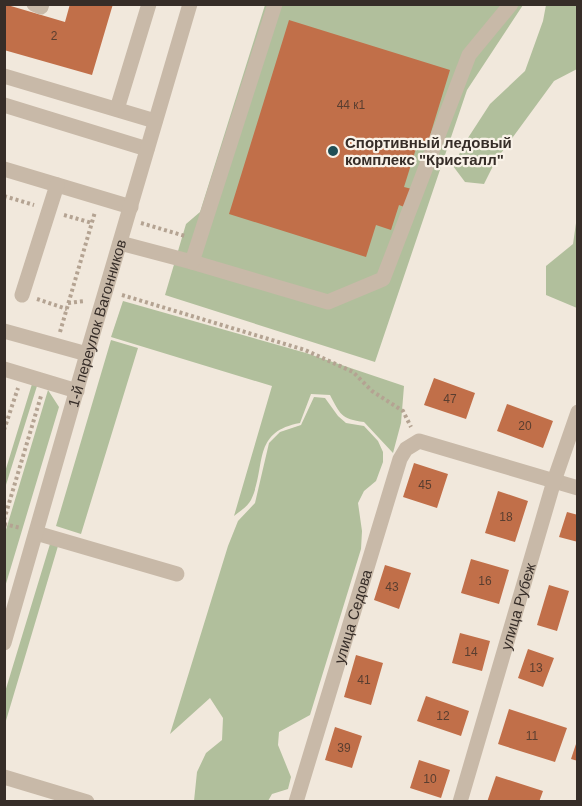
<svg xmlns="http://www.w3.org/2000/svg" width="582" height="806" font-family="Arial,sans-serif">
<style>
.green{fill:#b1bf9c}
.building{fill:#c16f49}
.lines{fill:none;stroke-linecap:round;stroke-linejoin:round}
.path{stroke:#b4a392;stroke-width:4;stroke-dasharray:3 3;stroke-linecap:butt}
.minor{stroke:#c8b9a8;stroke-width:15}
.poi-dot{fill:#1f4e55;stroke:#f9f2e8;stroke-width:2}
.labels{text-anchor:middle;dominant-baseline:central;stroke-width:4.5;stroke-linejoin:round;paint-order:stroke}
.number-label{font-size:12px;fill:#593e30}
.poi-label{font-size:15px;font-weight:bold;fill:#362d28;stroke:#f9f2e8;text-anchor:start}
.street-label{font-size:15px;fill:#362d28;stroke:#f9f2e8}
</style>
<rect width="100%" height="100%" fill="#f1e8dc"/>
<path class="green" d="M265 5H523L467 90 375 362 165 295 186 224 200 212Z
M546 5H577V69L554 81 496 160 484 184 465 182 453 166 466 141 490 104 525 71 543 21Z
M577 216 578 308H577L546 295V266L573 244Z
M123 301 306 353 404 386 401 423 393 453 364 422C341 419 340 414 330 395L311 394 300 423C251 432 267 466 251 500 248 506 239 512 234 516L272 386 111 337Z
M111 340 138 348 81 534 56 526Z
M32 384 37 386 5 488V472Z
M48 390 59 407 5 587V533Z
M314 397 325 398 338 416 346 423 364 426 378 441 383 452V462L376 481 364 491 358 503 362 531 361 549 310 715 279 732 278 745 291 777 288 789 272 794 268 801H194L197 772 206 753 222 740 223 718 210 698 170 734 228 546 238 521 255 503 269 443 280 432 301 425Z
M50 544 58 546 5 724V692Z"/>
<path class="building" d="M4 4 65 22 70 4H113L92 75 4 50Z
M289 20 450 70 428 142 419 139 404 187 412 189 407 208 399 205 391 230 376 225 366 257 229 214Z
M434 378 475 393 466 419 424 405Z
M507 404 553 421 543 448 497 431Z
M414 463 448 474 437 508 403 497Z
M498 491 528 501 515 542 485 533Z
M567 512 578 515V542L559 537Z
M471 559 509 570 499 604 461 593Z
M385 565 411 573 399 609 374 600Z
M549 585 569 591 557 631 537 625Z
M460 633 490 641 482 671 452 663Z
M528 649 554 658 543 687 518 678Z
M356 655 383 663 371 705 344 697Z
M426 696 469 711 461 736 417 721Z
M509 709 567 728 555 762 498 744Z
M335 727 362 736 352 768 325 760Z
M577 741H578V761L571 759Z
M419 760 450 770 441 798 410 788Z
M496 776 543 791 539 802H487Z"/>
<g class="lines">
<path class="path" d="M4 196 34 205
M64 215 92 223
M141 223 185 236
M122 295 305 350 353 372 372 391 403 411 411 427
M37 299 67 309
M68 303 85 301
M60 332 95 212
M4 430 18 388
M4 520 41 396
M4 524 21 528"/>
<g class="minor">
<path d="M34 4 41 7 42 4"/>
<path d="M4 76 155 121"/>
<path d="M4 105 147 149"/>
<path d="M117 109 149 4"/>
<path d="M4 169 131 207"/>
<path d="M120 243 192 262 328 302 383 279 469 55 511 4"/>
<path d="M192 262 275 4"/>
<path d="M22 295 57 185"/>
<path d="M4 331 87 354"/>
<path d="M4 369 77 391"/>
<path d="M36 533 177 574"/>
<path id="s1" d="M4 643 87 354 190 4"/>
<path d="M4 777 87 802"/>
<path id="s2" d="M296 802 400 459 406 449 419 441 578 488"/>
<path id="s3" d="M460 802 554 481 578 412"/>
</g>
</g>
<circle class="poi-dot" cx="333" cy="151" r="6"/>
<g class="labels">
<g class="number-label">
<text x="54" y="36">2</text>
<text x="351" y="105">44 к1</text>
<text x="450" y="399">47</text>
<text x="525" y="426">20</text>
<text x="425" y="485">45</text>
<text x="506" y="517">18</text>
<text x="485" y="581">16</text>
<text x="392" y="587">43</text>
<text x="471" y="652">14</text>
<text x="536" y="668">13</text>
<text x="364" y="680">41</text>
<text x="443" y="716">12</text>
<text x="532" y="736">11</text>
<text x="344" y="748">39</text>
<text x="430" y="779">10</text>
</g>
<g class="poi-label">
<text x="345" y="142">Спортивный ледовый<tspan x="345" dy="17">комплекс "Кристалл"</tspan></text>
</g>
<g class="street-label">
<text stroke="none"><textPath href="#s1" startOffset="333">1-й переулок Вагонников</textPath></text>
<text stroke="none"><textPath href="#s3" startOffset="204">улица Рубеж</textPath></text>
<text stroke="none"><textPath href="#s2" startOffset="194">улица Седова</textPath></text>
</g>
</g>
<rect width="582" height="806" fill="none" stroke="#362d28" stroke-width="12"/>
</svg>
